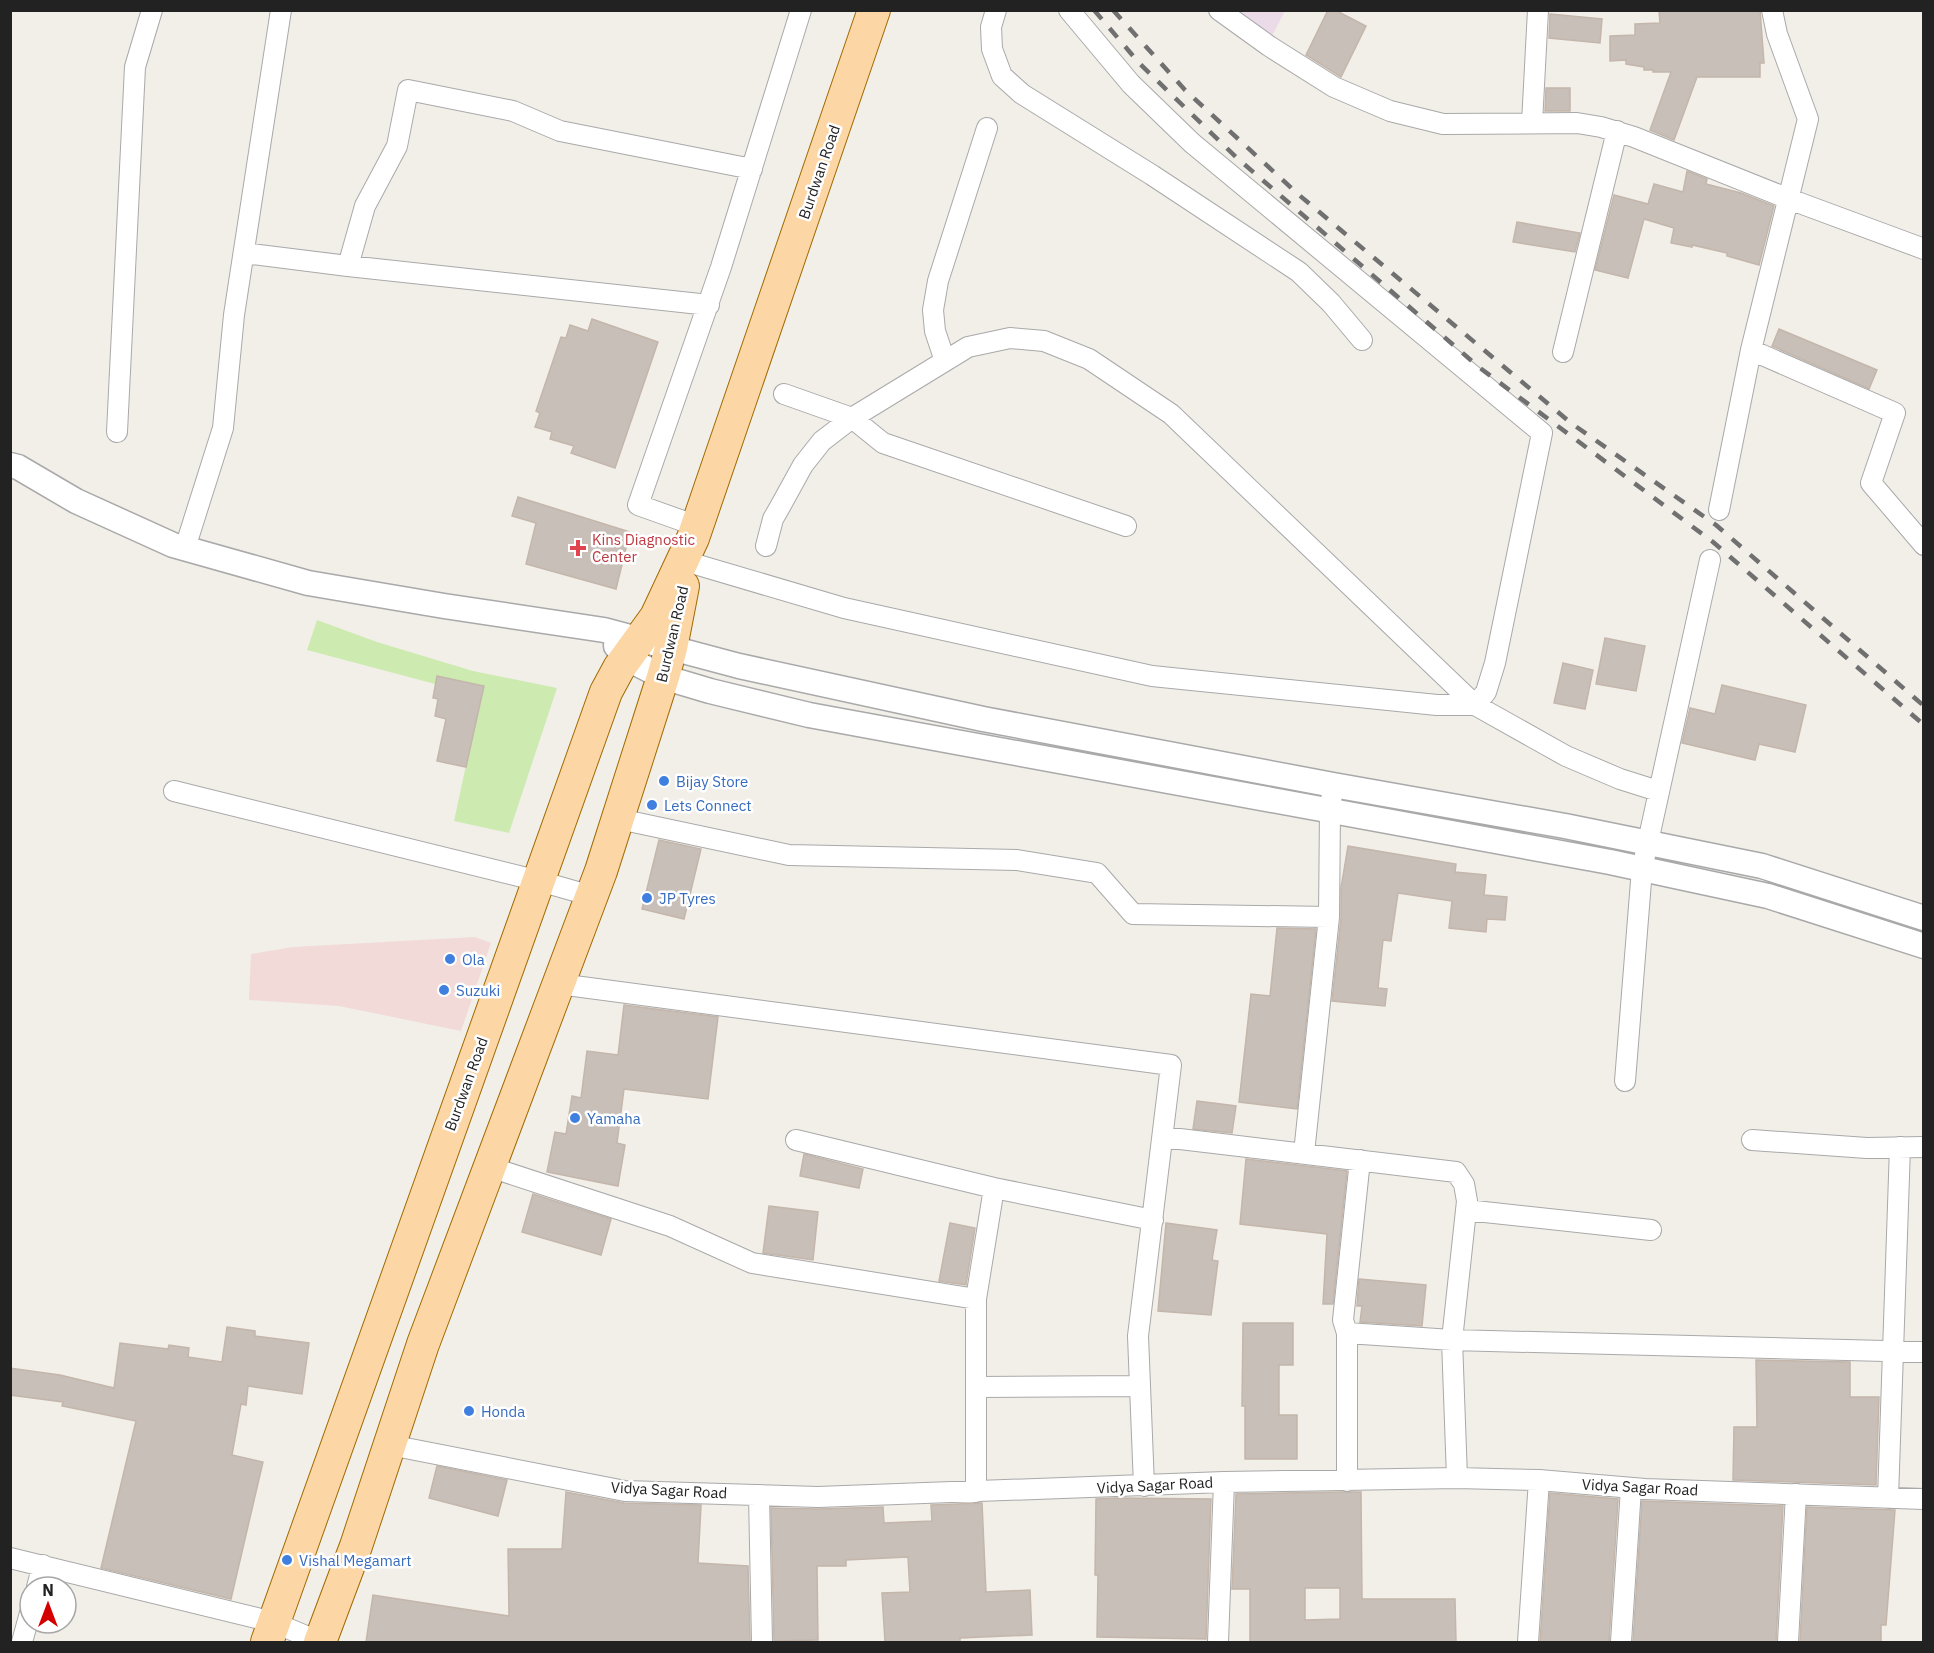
<svg xmlns="http://www.w3.org/2000/svg" width="1934" height="1653" font-family="'IBM Plex Sans',sans-serif">
<style>
.commercial{fill:#f2dad9}
.industrial{fill:#ebdbe8}
.grass{fill:#cdebb0}
.building{fill:#c7bfb8;stroke:#c4b6ab;stroke-width:1.5;fill-rule:evenodd}
.lines{fill:none;stroke-linecap:round;stroke-linejoin:round}
.minor-casing{stroke:#a9a9a9;stroke-width:22}
.tertiary-casing{stroke:#a9a9a9;stroke-width:27}
.primary-casing{stroke:#a06b00;stroke-width:34}
.minor{stroke:#fff;stroke-width:20}
.tertiary{stroke:#fff;stroke-width:24}
.primary{stroke:#fcd6a4;stroke-width:32}
.rail{stroke:#707070;stroke-width:4.5;stroke-dasharray:12 12;stroke-linecap:butt}
.health-dot{fill:#e0444e;stroke:#fff;stroke-width:2}
.shop-dot{fill:#3f7fe0;stroke:#fff;stroke-width:2}
.labels{text-anchor:middle;dominant-baseline:central;stroke-width:5;stroke-linejoin:round;paint-order:stroke}
.street-label{font-size:15px;fill:#222;stroke:#fff}
.health-label{font-size:15px;fill:#be3a42;stroke:#fff;text-anchor:start}
.shop-label{font-size:15px;fill:#366cbe;stroke:#fff;text-anchor:start}
</style>
<rect width="100%" height="100%" fill="#f2efe9"/>
<path class="commercial" d="M475 937 491 943 461 1031 339 1006 249 1000 251 954 293 947Z"/>
<path class="industrial" d="M1238 11H1285L1272 36Z"/>
<path class="grass" d="M317 620 377 642 473 671 557 688 509 833 454 821 483 686 437 676 435 684 307 650Z"/>
<path class="building" d="M1328 10H1335L1366 26 1341 77 1306 55Z
M1760 10 1764 63H1760V77H1697L1674 140 1650 130 1671 72H1653V70H1644V67L1626 64V60L1610 61V36L1635 35V24L1660 23 1659 11Z
M1550 14 1602 19 1600 43 1549 38Z
M1546 88H1570V111H1545Z
M1687 171 1707 179 1706 184 1741 193 1774 206 1759 265 1727 256V253L1692 245V247L1671 243 1674 228 1644 219 1628 278 1595 270 1614 195 1648 204 1654 184 1683 192Z
M1517 222 1580 233 1575 252 1513 242Z
M592 319 658 342 615 468 571 453 574 446 550 439 552 432 535 427 540 413 536 411 561 337 566 338 570 325 588 331Z
M1779 329 1877 370 1869 389 1772 346Z
M518 497 630 532 616 589 526 564 536 523 512 516Z
M1605 638 1645 646 1636 691 1596 684Z
M1563 663 1593 670 1585 709 1554 703Z
M437 676 484 686 466 767 437 761 446 719 435 716 438 699 433 698Z
M1722 685 1806 705 1795 752 1759 744 1755 760 1682 743 1690 708 1715 714Z
M659 840 701 849 684 919 642 909Z
M1348 846 1456 864 1455 872 1486 875 1484 895 1507 897 1505 920 1487 919 1486 932 1449 928 1452 901 1398 893 1391 941 1383 940 1378 988 1387 989 1385 1006 1332 1001 1341 918V888Z
M1277 928 1316 929 1297 1109 1239 1102 1251 994 1270 996Z
M624 1005 718 1017 708 1099 624 1089 617 1143 625 1145 618 1186 547 1172 555 1132 566 1134 572 1096 581 1098 587 1051 618 1055Z
M1197 1101 1236 1106 1232 1133 1193 1129Z
M804 1154 863 1169 859 1188 800 1176Z
M1246 1159 1347 1171 1333 1304H1323L1327 1234 1240 1224Z
M533 1194 611 1219 601 1255 522 1232Z
M769 1206 818 1212 813 1260 763 1253Z
M950 1223 975 1228 966 1285 939 1281Z
M1166 1223 1217 1230 1212 1260 1218 1261 1211 1315 1158 1311Z
M1359 1279 1426 1285 1422 1326 1360 1322 1362 1306H1357Z
M1243 1323H1293V1365H1279V1415H1297V1459H1245V1406H1242Z
M227 1327 255 1331V1336L309 1343 302 1394 248 1386 246 1405 241 1404 232 1455 263 1462 231 1599 101 1568 136 1421 62 1406 63 1402 10 1395V1368L60 1375 114 1388 120 1343 168 1349 169 1345 189 1348 188 1357 222 1362Z
M1756 1360 1850 1362V1397H1879L1876 1485 1733 1480 1734 1427H1757Z
M437 1466 507 1480 498 1516 429 1498Z
M566 1492 624 1503 701 1505 698 1563 748 1566 750 1642H366L373 1595 509 1616 508 1549H562Z
M1343 1492H1361L1362 1599H1455L1456 1642H1250V1589H1232L1236 1494ZM1305 1588H1340V1619L1305 1620Z
M1550 1493 1618 1499 1609 1642H1540Z
M1117 1498 1211 1499 1206 1639 1097 1637 1098 1575H1095L1096 1499Z
M1642 1501 1783 1506 1776 1642H1633Z
M982 1503 986 1592 1030 1590 1032 1635 960 1638V1642H885L882 1593 910 1592 908 1557 846 1560V1566H817L818 1640 774 1641 771 1508 818 1509 883 1507 884 1523 932 1521 931 1505Z
M1807 1507 1895 1510 1886 1625H1881V1642H1800Z"/>
<g class="lines">
<defs>
<path id="minor" d="M996 10 991 27 992 49 1002 76 1022 94 1152 175 1299 272 1331 303 1362 340
M1219 10 1269 46 1334 87 1390 111 1443 124 1577 123 1601 127 1634 137 1789 199 1924 249
M1532 123 1538 10
M244 253 348 266 709 305
M348 266 365 206 397 146 408 90 513 111 560 131 752 169
M1751 350 1895 413 1871 483 1924 545
M1563 352 1617 131
M945 361 935 331 933 310 938 281 987 128
M784 394 852 418 883 443 1126 526
M117 432 135 67 152 10
M1719 510 1751 350 1808 119 1777 34 1772 10
M697 526 638 505 721 267 801 10
M766 546 773 519 781 505 803 465 822 441 852 418 968 347 1010 338 1044 341 1089 359 1171 414 1475 705 1566 756 1620 779 1658 791
M185 548 223 428 234 315 281 10
M688 562 844 608 1152 676 1437 705H1475L1486 692 1495 663 1542 433 1192 143 1131 84 1069 10
M174 791 539 881 592 896
M619 819 789 855 1017 860 1097 873 1133 914 1329 917
M559 984 1171 1065 1138 1336 1144 1486
M1625 1081 1642 869 1710 560
M1163 1137 1456 1172 1464 1184 1467 1201 1452 1340 1457 1478
M796 1140 994 1188 1153 1220
M1752 1140 1867 1148 1924 1147
M1304 1153 1329 917 1330 810 1333 785
M490 1167 670 1226 752 1263 976 1299
M1466 1210 1651 1230
M1347 1333 1452 1340 1924 1352
M976 1387 1140 1386
M390 1445 625 1491 818 1497 1224 1482 1457 1478 1539 1480 1645 1489 1924 1499
M1347 1481V1333L1343 1320 1360 1160
M976 1492V1299L994 1188
M759 1495 762 1642
M1888 1498 1900 1147
M10 1558 273 1622 320 1642
M37 1587 43 1565
M22 1642 30 1613
M1218 1642 1224 1482
M1528 1642 1539 1480
M1621 1642 1631 1488
M1788 1642 1796 1494"/>
<path id="tertiary" d="M10 465 18 467 76 501 173 545 308 583 444 606 604 630 739 666 983 719 1333 785 1565 826 1762 866 1924 918
M616 646 626 658 663 677 710 691 809 715 1610 862 1768 896 1924 946"/>
<path id="primary" d="M267 1642 606 692 619 668 656 617 693 538 874 10
M320 1642 356 1546 423 1344 601 871 663 677 671 648 683 586"/>
</defs>
<use href="#minor" class="minor-casing"/>
<use href="#tertiary" class="tertiary-casing"/>
<use href="#primary" class="primary-casing"/>
<use href="#minor" class="minor"/>
<use href="#tertiary" class="tertiary"/>
<use href="#primary" class="primary"/>
<path class="rail" d="M1094 10 1140 64 1237 158 1480 368 1713 542 1924 725
M1113 10 1185 90 1299 195 1571 423 1716 525 1924 706"/>
</g>
<path class="health-dot" d="M575 539h6v6h6v6h-6v6h-6v-6h-6v-6h6z"/>
<g class="shop-dot">
<circle cx="664" cy="781" r="6"/>
<circle cx="652" cy="805" r="6"/>
<circle cx="647" cy="898" r="6"/>
<circle cx="450" cy="959" r="6"/>
<circle cx="444" cy="990" r="6"/>
<circle cx="575" cy="1118" r="6"/>
<circle cx="469" cy="1411" r="6"/>
<circle cx="287" cy="1560" r="6"/>
</g>
<g class="labels">
<g class="street-label">
<text transform="translate(819 172) rotate(-71)">Burdwan Road</text>
<text transform="translate(672 634) rotate(-77)">Burdwan Road</text>
<text transform="translate(466 1084) rotate(-70)">Burdwan Road</text>
<text transform="translate(1155 1485) rotate(-3)">Vidya Sagar Road</text>
<text transform="translate(1640 1487) rotate(3)">Vidya Sagar Road</text>
<text transform="translate(669 1490) rotate(3)">Vidya Sagar Road</text>
</g>
<g class="health-label">
<text x="592" y="539">Kins Diagnostic<tspan x="592" dy="17">Center</tspan></text>
</g>
<g class="shop-label">
<text x="676" y="781">Bijay Store</text>
<text x="664" y="805">Lets Connect</text>
<text x="659" y="898">JP Tyres</text>
<text x="462" y="959">Ola</text>
<text x="456" y="990">Suzuki</text>
<text x="587" y="1118">Yamaha</text>
<text x="481" y="1411">Honda</text>
<text x="299" y="1560">Vishal Megamart</text>
</g>
</g>
<rect width="1934" height="1653" fill="none" stroke="#222222" stroke-width="24"/>
<g transform="translate(48 1605)"><circle r="28" fill="#ffffff" stroke="#a7a7a7" stroke-width="1.5"/>
<path d="M0-4.5L10 22L0 15L-10 22Z" fill="#d40000"/>
<text y="-9" font-size="16" font-weight="bold" text-anchor="middle" fill="#222222">N</text>
</g>
</svg>
